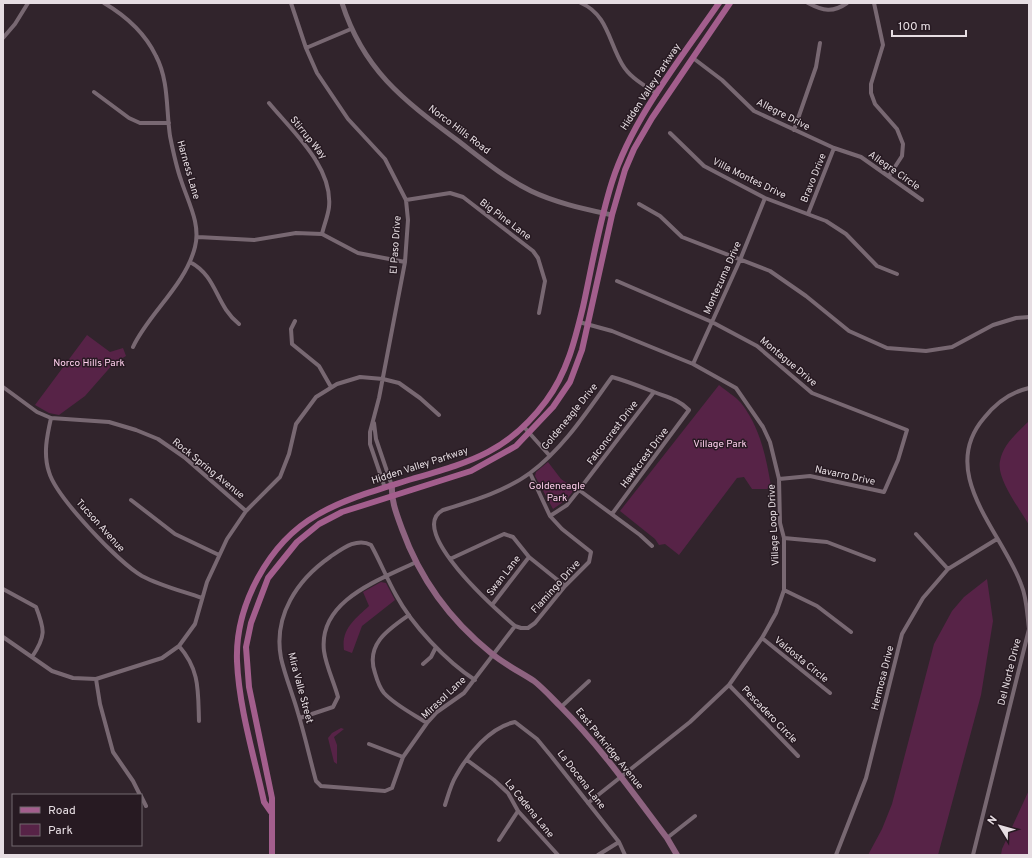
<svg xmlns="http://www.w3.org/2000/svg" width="1032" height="858" font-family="Overpass,sans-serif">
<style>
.green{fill:#572347}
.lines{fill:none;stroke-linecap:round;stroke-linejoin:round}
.minor{stroke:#786872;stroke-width:4}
.tertiary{stroke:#786872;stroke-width:5}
.secondary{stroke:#8e6380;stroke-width:6}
.primary{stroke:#a35e8d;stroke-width:6}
.labels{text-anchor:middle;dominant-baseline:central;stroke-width:3;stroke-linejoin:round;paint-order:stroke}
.street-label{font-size:10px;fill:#e6dde2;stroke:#271a22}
.park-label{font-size:10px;fill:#fecfec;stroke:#271a22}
</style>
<rect width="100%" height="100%" fill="#31242c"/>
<path class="green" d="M87 335 110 352 123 348 126 356 114 363 85 396 59 415 49 413 35 405Z
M719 385C726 391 735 396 741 403 760 427 766 457 771 486L767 489H752L744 477 737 478 679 555 665 544 659 545 655 539 620 511Z
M1029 421V525C1020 509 996 479 1000 461 1003 444 1018 432 1029 421Z
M548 462 561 479 575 489 566 500 553 509 535 476 536 472Z
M987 579 993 621 981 695 938 855H868L882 829 892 804 934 644 952 611 964 597Z
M381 582 386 583 395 600 362 626 352 653 344 650C341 629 355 619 369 606L363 592Z
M341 728 344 729 334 737 337 745V764L334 762 328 738 332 733Z
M1029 790V855H1001L1002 849Z"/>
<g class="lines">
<path class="minor" d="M104 3C126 16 145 33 156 56 169 81 166 109 170 136 173 151 176 166 181 180 188 202 201 224 195 247 185 286 149 313 133 347
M291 3 306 48 317 73 348 119 385 159 406 200 408 220 405 262 379 398 370 432V444L385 488
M581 3C607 14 609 42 622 64 630 78 644 85 657 94
M808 3C823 11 833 13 847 3
M874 3 883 45 871 84V93L875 104 897 129 903 144 902 156 889 176
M3 38 15 24 28 3
M306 48 351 29
M693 58 722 80 754 111 834 148 861 157 922 200
M94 92 129 118 140 123H169
M269 103C293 132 333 167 329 207 328 216 324 225 322 234
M794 130 816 67 820 43
M670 133 704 166 765 198 826 221 846 234 877 266 897 274
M406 200 450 193 463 197 533 251 538 258 545 281 539 313
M639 204 660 216 682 237 770 271 806 296 849 331 887 348 926 351 952 347 993 325 1016 318 1029 317
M808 214 834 148
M198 237 254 240 296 233 322 234 358 253 405 262
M190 262C218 277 215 305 239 324
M617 281 712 322 757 346 812 393 907 430 898 460 884 492 810 476 779 479
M295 321 291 329 292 344 319 366 331 387
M579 322 612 331 693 364 736 388 763 427 770 442 779 479 780 523 784 538V590L776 613 762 638 729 685 690 722 588 803
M693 364 740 260 765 198
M3 387 37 412 51 418 109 422 136 430 158 439 184 457 246 511
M51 418C47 436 43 454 49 472 56 497 119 563 142 576 161 586 182 591 202 598
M374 423 376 439 392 486
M524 427 549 455
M530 473 550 516 562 529 591 552 589 562 565 586 535 623 528 628H521L515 626C499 612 405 530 443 510 472 501 506 491 530 473 564 448 588 410 612 377 627 381 639 386 654 392 667 397 678 399 689 410L612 514
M579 490 640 535 652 546
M131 500 175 534 219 555
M550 516 567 505 579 490 654 392
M916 534 948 569
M784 538 827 542 874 560
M450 559 504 534 513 537 529 557 565 586
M3 589 36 607C45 630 46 636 32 657
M784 590 817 606 851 632
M492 605 529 557
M409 615C389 629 365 644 375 673 377 680 379 687 384 693 395 705 413 714 427 723
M3 637 52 671 73 678 96 679 162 658 179 646 195 624 207 582 227 539 246 511 280 477 289 454 296 424 316 397 337 384 360 377 383 379 399 383 420 398 439 415
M762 638 830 693
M179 646C200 670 198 691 199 721
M423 664 431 657 436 647
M96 679 100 704 113 752 133 781 140 795
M475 680C446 661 412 625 396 595 387 579 380 561 371 545 357 537 342 549 330 557 297 580 273 616 281 658 285 676 293 695 298 713 305 736 310 759 316 781L321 786 385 791 392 788 403 757 427 723 437 712 464 693 515 626
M729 685 798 756
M561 707 589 681
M300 718 333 707 338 697C334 682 326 666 324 651 318 600 380 580 416 562
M369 744 403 757
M467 760 494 780 508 793 518 811 558 855
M141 796 146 806
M445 805C448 796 451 784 456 776 468 754 490 727 515 722L537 739 551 756 619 842 625 855
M667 838 695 816
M499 840 518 811
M598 855 619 842
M836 855 866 778 902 634 923 598 948 569 997 539
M973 855 1029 629C1027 613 1027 598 1021 584 1002 532 937 473 984 418 996 403 1011 392 1029 388"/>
<path class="tertiary" d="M342 3C364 72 405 101 461 143 483 160 505 178 531 191 556 203 585 209 612 215"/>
<path class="secondary" d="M392 486C391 501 397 515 402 529 420 579 450 620 491 653 504 664 520 672 534 681 543 688 552 698 560 706 600 746 633 793 667 838L677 855"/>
<path class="primary" d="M271 812 264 802C254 756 239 708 237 661 235 606 268 543 317 515 346 498 380 489 412 479 470 462 508 452 546 401 567 373 575 340 583 307 592 266 599 223 612 182 632 119 681 58 719 3
M272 855V798L249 687 246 647 251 623 268 578 297 542 319 524 342 512 471 471 516 446 553 407 570 382 582 350 612 215 625 170 634 149 652 118 730 3"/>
</g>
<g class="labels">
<g class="street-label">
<text transform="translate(651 87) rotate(-57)">Hidden Valley Parkway</text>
<text transform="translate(783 115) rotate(27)">Allegre Drive</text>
<text transform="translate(459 130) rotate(37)">Norco Hills Road</text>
<text transform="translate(308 138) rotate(51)">Stirrup Way</text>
<text transform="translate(188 170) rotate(74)">Harness Lane</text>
<text transform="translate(894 171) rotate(35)">Allegre Circle</text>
<text transform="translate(814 178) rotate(-68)">Bravo Drive</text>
<text transform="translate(749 179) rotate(26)">Villa Montes Drive</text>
<text transform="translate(505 220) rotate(37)">Big Pine Lane</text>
<text transform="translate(396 245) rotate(-86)">El Paso Drive</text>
<text transform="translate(723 278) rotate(-66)">Montezuma Drive</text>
<text transform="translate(788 362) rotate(40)">Montague Drive</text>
<text transform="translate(570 417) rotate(-51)">Goldeneagle Drive</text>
<text transform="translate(613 433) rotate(-53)">Falconcrest Drive</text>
<text transform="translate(645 458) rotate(-53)">Hawkcrest Drive</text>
<text transform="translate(420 466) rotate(-18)">Hidden Valley Parkway</text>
<text transform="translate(208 469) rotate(39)">Rock Spring Avenue</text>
<text transform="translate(845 476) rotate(12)">Navarro Drive</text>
<text transform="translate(774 525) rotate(-93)">Village Loop Drive</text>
<text transform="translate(100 526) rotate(48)">Tucson Avenue</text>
<text transform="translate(504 576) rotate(-52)">Swan Lane</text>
<text transform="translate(556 587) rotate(-48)">Flamingo Drive</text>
<text transform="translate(801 660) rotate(39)">Valdosta Circle</text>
<text transform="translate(1010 672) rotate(-76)">Del Norte Drive</text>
<text transform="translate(883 678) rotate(-76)">Hermosa Drive</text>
<text transform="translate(300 688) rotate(75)">Mira Valle Street</text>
<text transform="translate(444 698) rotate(-43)">Mirasol Lane</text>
<text transform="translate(769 715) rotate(46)">Pescadero Circle</text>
<text transform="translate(609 749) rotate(51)">East Parkridge Avenue</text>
<text transform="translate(581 780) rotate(52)">La Docena Lane</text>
<text transform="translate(529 809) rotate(51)">La Cadena Lane</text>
</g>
<g class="park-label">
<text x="89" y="363">Norco Hills Park</text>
<text x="720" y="444">Village Park</text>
<text x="557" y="486">Goldeneagle<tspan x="557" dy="12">Park</tspan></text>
</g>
</g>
<rect width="1032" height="858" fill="none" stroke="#e6dde2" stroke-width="8"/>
<rect x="12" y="794" width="130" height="52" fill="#271a22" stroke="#73686f"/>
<rect x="20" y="807" width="20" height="6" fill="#a35e8d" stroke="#73686f"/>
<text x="48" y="814" font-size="12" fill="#e6dde2">Road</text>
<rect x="20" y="824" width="20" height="12" fill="#572347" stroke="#73686f"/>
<text x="48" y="834" font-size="12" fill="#e6dde2">Park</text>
<g transform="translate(1000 826) rotate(307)" stroke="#271a22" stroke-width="3" paint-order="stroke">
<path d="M0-3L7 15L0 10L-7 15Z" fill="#e6dde2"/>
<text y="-6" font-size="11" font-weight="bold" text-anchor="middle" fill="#e6dde2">N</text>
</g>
<path d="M892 30v6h74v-6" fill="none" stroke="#e6dde2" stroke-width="2"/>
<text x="898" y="30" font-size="12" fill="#e6dde2" stroke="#271a22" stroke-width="3" paint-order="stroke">100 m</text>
</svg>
